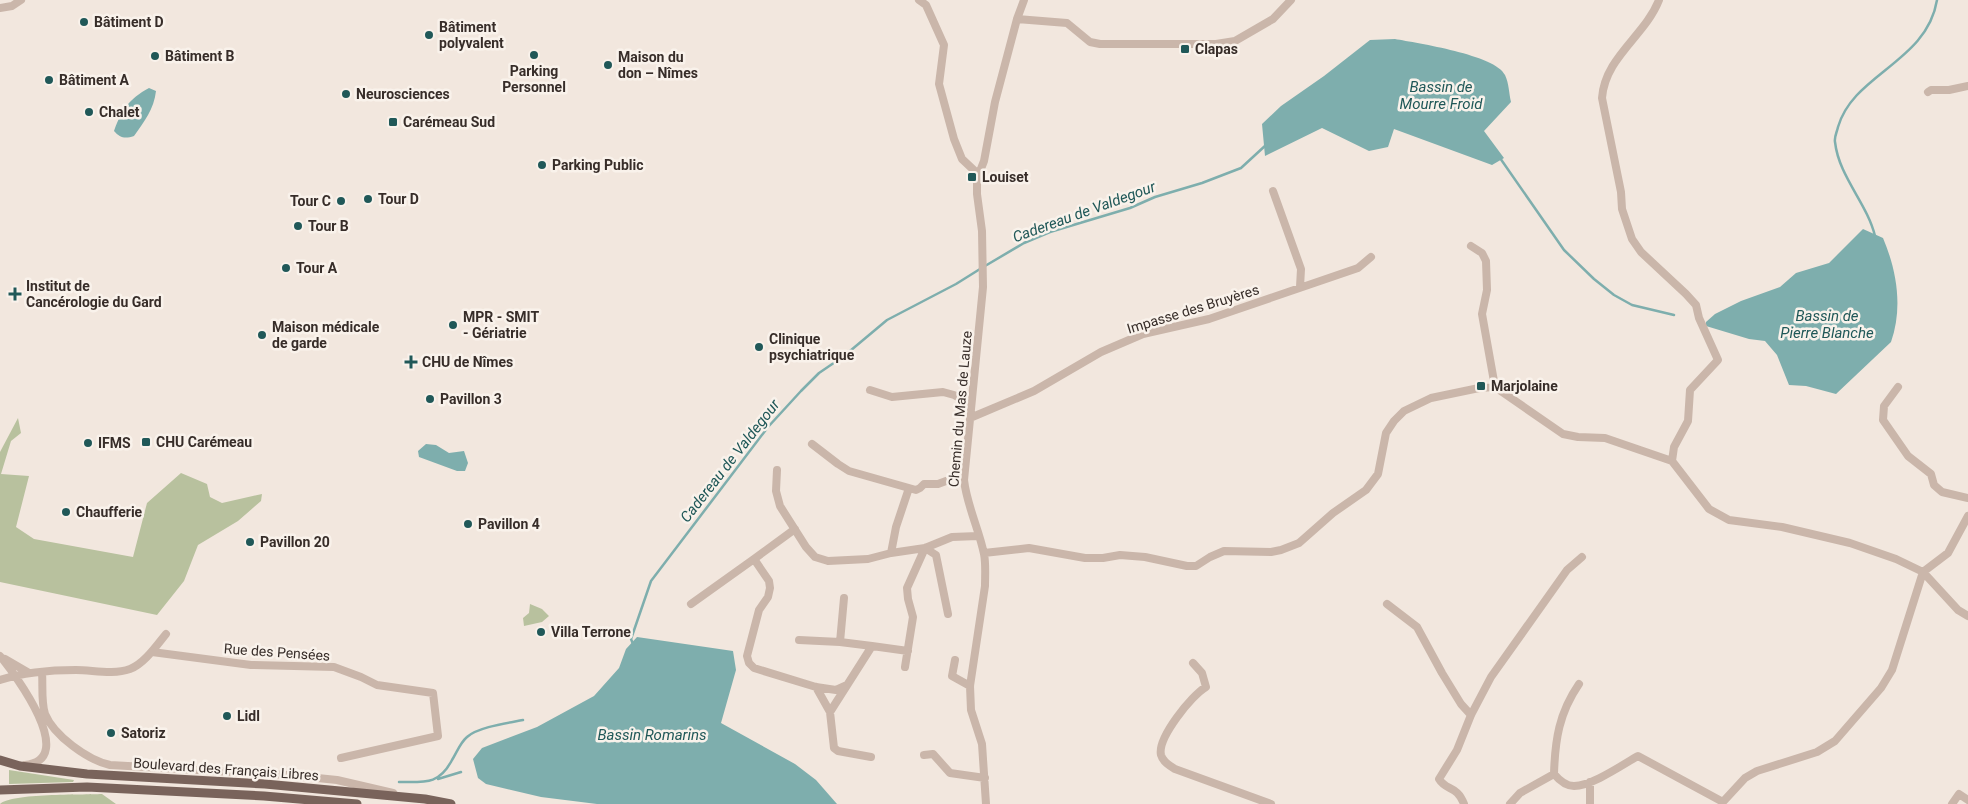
<svg xmlns="http://www.w3.org/2000/svg" width="1968" height="804" font-family="Roboto,sans-serif">
<style>
.green{fill:#b8c19e}
.water{fill:#7eaead}
.lines{fill:none;stroke-linecap:round;stroke-linejoin:round}
.stream{stroke:#7eaead;stroke-width:2.5}
.minor{stroke:#cab6aa;stroke-width:8}
.major{stroke:#79635b;stroke-width:9}
.poi-dot{fill:#205858;stroke:#f9f2eb;stroke-width:2}
.labels{text-anchor:middle;dominant-baseline:central;stroke-width:5;stroke-linejoin:round;paint-order:stroke}
.poi-label{font-size:14px;font-weight:bold;fill:#372d29;stroke:#f9f2eb;text-anchor:start}
.street-label{font-size:14px;fill:#372d29;stroke:#f9f2eb}
.water-label{font-size:15px;font-style:italic;fill:#205858;stroke:#f9f2eb}
</style>
<rect width="100%" height="100%" fill="#f2e7de"/>
<path class="green" d="M18 418 21 433 11 441 1 474 29 476 16 527 34 539 133 557 147 503 181 473 207 484 210 497 222 503 262 494 261 501 238 521 198 545 184 581 157 615 0 582V452Z
M530 604 542 609 549 616 542 622 524 626 523 618 529 613Z
M9 770 74 780 73 782 9 784Z
M102 794 116 804H0C12 793 82 795 102 794Z"/>
<path class="water" d="M1395 39C1417 43 1496 55 1505 75 1509 83 1509 94 1511 102L1484 131 1504 158 1492 165 1394 129 1388 147 1369 151 1322 128 1265 156 1262 124 1281 106 1324 76 1370 40Z
M149 88 156 91C154 109 144 122 134 136 125 139 120 138 114 131 122 109 129 99 149 88Z
M1863 229 1883 238C1897 271 1903 308 1891 342L1836 394 1806 386 1789 385 1777 355 1765 341 1749 339 1706 326V322L1715 314 1741 301 1780 287 1796 273 1829 263Z
M426 444 436 445 449 453 464 451 468 463 465 471H457L419 457 418 451Z
M637 637 733 651 736 670 721 723 795 764 816 780 837 804H597L541 797 486 784 478 778 473 759 482 748 537 727 594 696 619 668 626 649Z"/>
<g class="lines">
<path class="stream" d="M1500 158 1564 250 1594 279 1614 295 1632 305 1674 315
M1875 236C1867 203 1839 177 1835 142 1834 137 1837 132 1838 127 1853 74 1927 62 1937 0
M985 266 1024 243 1050 232 1130 208 1155 197 1202 183 1241 168 1266 145
M633 644 631 639 651 581 768 427 801 391 819 373 844 356 887 320 956 284 980 269
M438 779 461 772
M399 782C425 782 439 785 452 760 457 752 460 743 467 737 478 727 508 723 523 720"/>
<path class="minor" d="M919 0 926 5 944 45 939 84 954 139 962 159 979 175
M1659 0C1645 36 1605 57 1602 98L1621 192 1622 209 1632 239 1641 252 1686 294 1696 305 1699 318 1718 360 1690 390 1688 421 1674 447 1672 461
M0 8 12 6 21 0
M1017 19 1067 23 1090 42 1100 44H1216L1235 41 1273 19 1291 0
M1928 92 1931 90H1949L1968 86
M1273 191 1301 269 1300 287
M1471 246 1482 253 1486 261 1487 290 1482 314 1495 387 1563 434 1578 437 1605 438 1672 461 1709 509 1729 520 1782 527 1850 543 1896 559 1923 572 1958 610 1968 616
M1898 387 1884 406 1883 420 1908 456 1931 474 1934 485 1942 492 1968 498
M870 390 892 397 943 392 954 395 971 404
M970 418 1034 391 1101 352 1143 334 1209 319 1358 268 1371 257
M812 444 838 464 849 471 916 490 920 488 924 484H938L946 481
M777 470 776 491 780 506 806 547 815 557 828 561 868 559 891 553 925 548 952 537 978 536
M795 529 754 559 769 581 770 588 768 597 759 610 747 656 749 663 754 668 816 687 836 690 847 685
M891 553 896 527 909 488
M984 553 1029 548 1085 558H1103L1120 555 1145 557 1187 566H1196L1210 557 1224 551 1271 552 1281 550 1299 543 1333 513 1366 490 1378 474 1386 433 1394 421 1404 411 1431 398 1479 388 1495 387
M691 604 754 559
M1387 604 1417 627 1442 673 1461 704 1471 715
M799 640 840 642 872 646
M840 642 844 598
M152 652 251 665 334 667 361 677 377 685 433 693 438 736 341 758
M0 656C15 674 79 760 25 765
M5 659 29 673
M955 660 952 676 970 686
M1193 663 1202 673 1206 687C1192 695 1157 738 1161 755 1163 762 1170 766 1175 769L1271 804
M905 667 913 617 908 599 907 588 925 548 936 555 948 614
M42 672C43 685 41 702 45 714 54 736 88 760 110 765L288 775 337 780 393 793
M0 680C25 672 51 670 76 670 93 670 113 675 130 669 144 664 157 645 166 634
M816 687 830 712 834 748 838 751 871 757
M830 712 872 646 908 651
M924 755 933 754 950 773 985 778
M1554 774C1555 740 1559 713 1579 684
M986 804 982 744 971 710 970 686 985 586C985 575 986 564 984 554 979 529 967 506 964 480L983 287 982 231 977 194V179L984 161 995 102 1017 19 1024 0
M1464 804C1457 785 1446 791 1439 779L1457 750 1471 715 1491 677 1567 570 1582 557
M1510 804 1520 793 1554 774C1559 780 1566 786 1574 786 1592 786 1622 765 1638 756L1723 802
M1590 804V782
M1721 804 1745 778 1757 771 1817 752 1835 741 1881 688 1892 670 1923 572 1948 553 1968 516
M1952 804 1959 794 1968 800"/>
<path class="major" d="M0 760 20 766 87 774 265 784 425 799 451 804
M0 790 87 787 264 796 357 804"/>
</g>
<g class="poi-dot">
<circle cx="84" cy="22" r="5"/>
<circle cx="429" cy="35" r="5"/>
<rect x="1180" y="44" width="10" height="10" rx="2.5"/>
<circle cx="534" cy="55" r="5"/>
<circle cx="155" cy="56" r="5"/>
<circle cx="608" cy="65" r="5"/>
<circle cx="49" cy="80" r="5"/>
<circle cx="346" cy="94" r="5"/>
<circle cx="89" cy="112" r="5"/>
<rect x="388" y="117" width="10" height="10" rx="2.5"/>
<circle cx="542" cy="165" r="5"/>
<rect x="967" y="172" width="10" height="10" rx="2.5"/>
<circle cx="368" cy="199" r="5"/>
<circle cx="341" cy="201" r="5"/>
<circle cx="298" cy="226" r="5"/>
<circle cx="286" cy="268" r="5"/>
<path d="M12.5 286.5h5v5h5v5h-5v5h-5v-5h-5v-5h5z"/>
<circle cx="453" cy="325" r="5"/>
<circle cx="262" cy="335" r="5"/>
<circle cx="759" cy="347" r="5"/>
<path d="M408.5 354.5h5v5h5v5h-5v5h-5v-5h-5v-5h5z"/>
<rect x="1476" y="381" width="10" height="10" rx="2.5"/>
<circle cx="430" cy="399" r="5"/>
<rect x="141" y="437" width="10" height="10" rx="2.5"/>
<circle cx="88" cy="443" r="5"/>
<circle cx="66" cy="512" r="5"/>
<circle cx="468" cy="524" r="5"/>
<circle cx="250" cy="542" r="5"/>
<circle cx="541" cy="632" r="5"/>
<circle cx="227" cy="716" r="5"/>
<circle cx="111" cy="733" r="5"/>
</g>
<g class="labels">
<g class="poi-label">
<text x="94" y="22">Bâtiment D</text>
<text x="439" y="27">Bâtiment<tspan x="439" dy="16">polyvalent</tspan></text>
<text x="1195" y="49">Clapas</text>
<text x="165" y="56">Bâtiment B</text>
<text x="618" y="57">Maison du<tspan x="618" dy="16">don – Nîmes</tspan></text>
<text x="534" y="71" text-anchor="middle">Parking<tspan x="534" dy="16">Personnel</tspan></text>
<text x="59" y="80">Bâtiment A</text>
<text x="356" y="94">Neurosciences</text>
<text x="99" y="112">Chalet</text>
<text x="403" y="122">Carémeau Sud</text>
<text x="552" y="165">Parking Public</text>
<text x="982" y="177">Louiset</text>
<text x="378" y="199">Tour D</text>
<text x="331" y="201" text-anchor="end">Tour C</text>
<text x="308" y="226">Tour B</text>
<text x="296" y="268">Tour A</text>
<text x="26" y="286">Institut de<tspan x="26" dy="16">Cancérologie du Gard</tspan></text>
<text x="463" y="317">MPR - SMIT<tspan x="463" dy="16">- Gériatrie</tspan></text>
<text x="272" y="327">Maison médicale<tspan x="272" dy="16">de garde</tspan></text>
<text x="769" y="339">Clinique<tspan x="769" dy="16">psychiatrique</tspan></text>
<text x="422" y="362">CHU de Nîmes</text>
<text x="1491" y="386">Marjolaine</text>
<text x="440" y="399">Pavillon 3</text>
<text x="156" y="442">CHU Carémeau</text>
<text x="98" y="443">IFMS</text>
<text x="76" y="512">Chaufferie</text>
<text x="478" y="524">Pavillon 4</text>
<text x="260" y="542">Pavillon 20</text>
<text x="551" y="632">Villa Terrone</text>
<text x="237" y="716">Lidl</text>
<text x="121" y="733">Satoriz</text>
</g>
<g class="street-label">
<text transform="translate(1193 309) rotate(-17)">Impasse des Bruyères</text>
<text transform="translate(960 409) rotate(-85)">Chemin du Mas de Lauze</text>
<text transform="translate(277 652) rotate(4)">Rue des Pensées</text>
<text transform="translate(226 769) rotate(4)">Boulevard des Français Libres</text>
</g>
<g class="water-label">
<text x="1441" y="87">Bassin de<tspan x="1441" dy="17">Mourre Froid</tspan></text>
<text transform="translate(1084 212) rotate(-20)">Cadereau de Valdegour</text>
<text x="1827" y="316">Bassin de<tspan x="1827" dy="17">Pierre Blanche</tspan></text>
<text transform="translate(730 461) rotate(-52)">Cadereau de Valdegour</text>
<text x="652" y="735">Bassin Romarins</text>
</g>
</g>
</svg>
